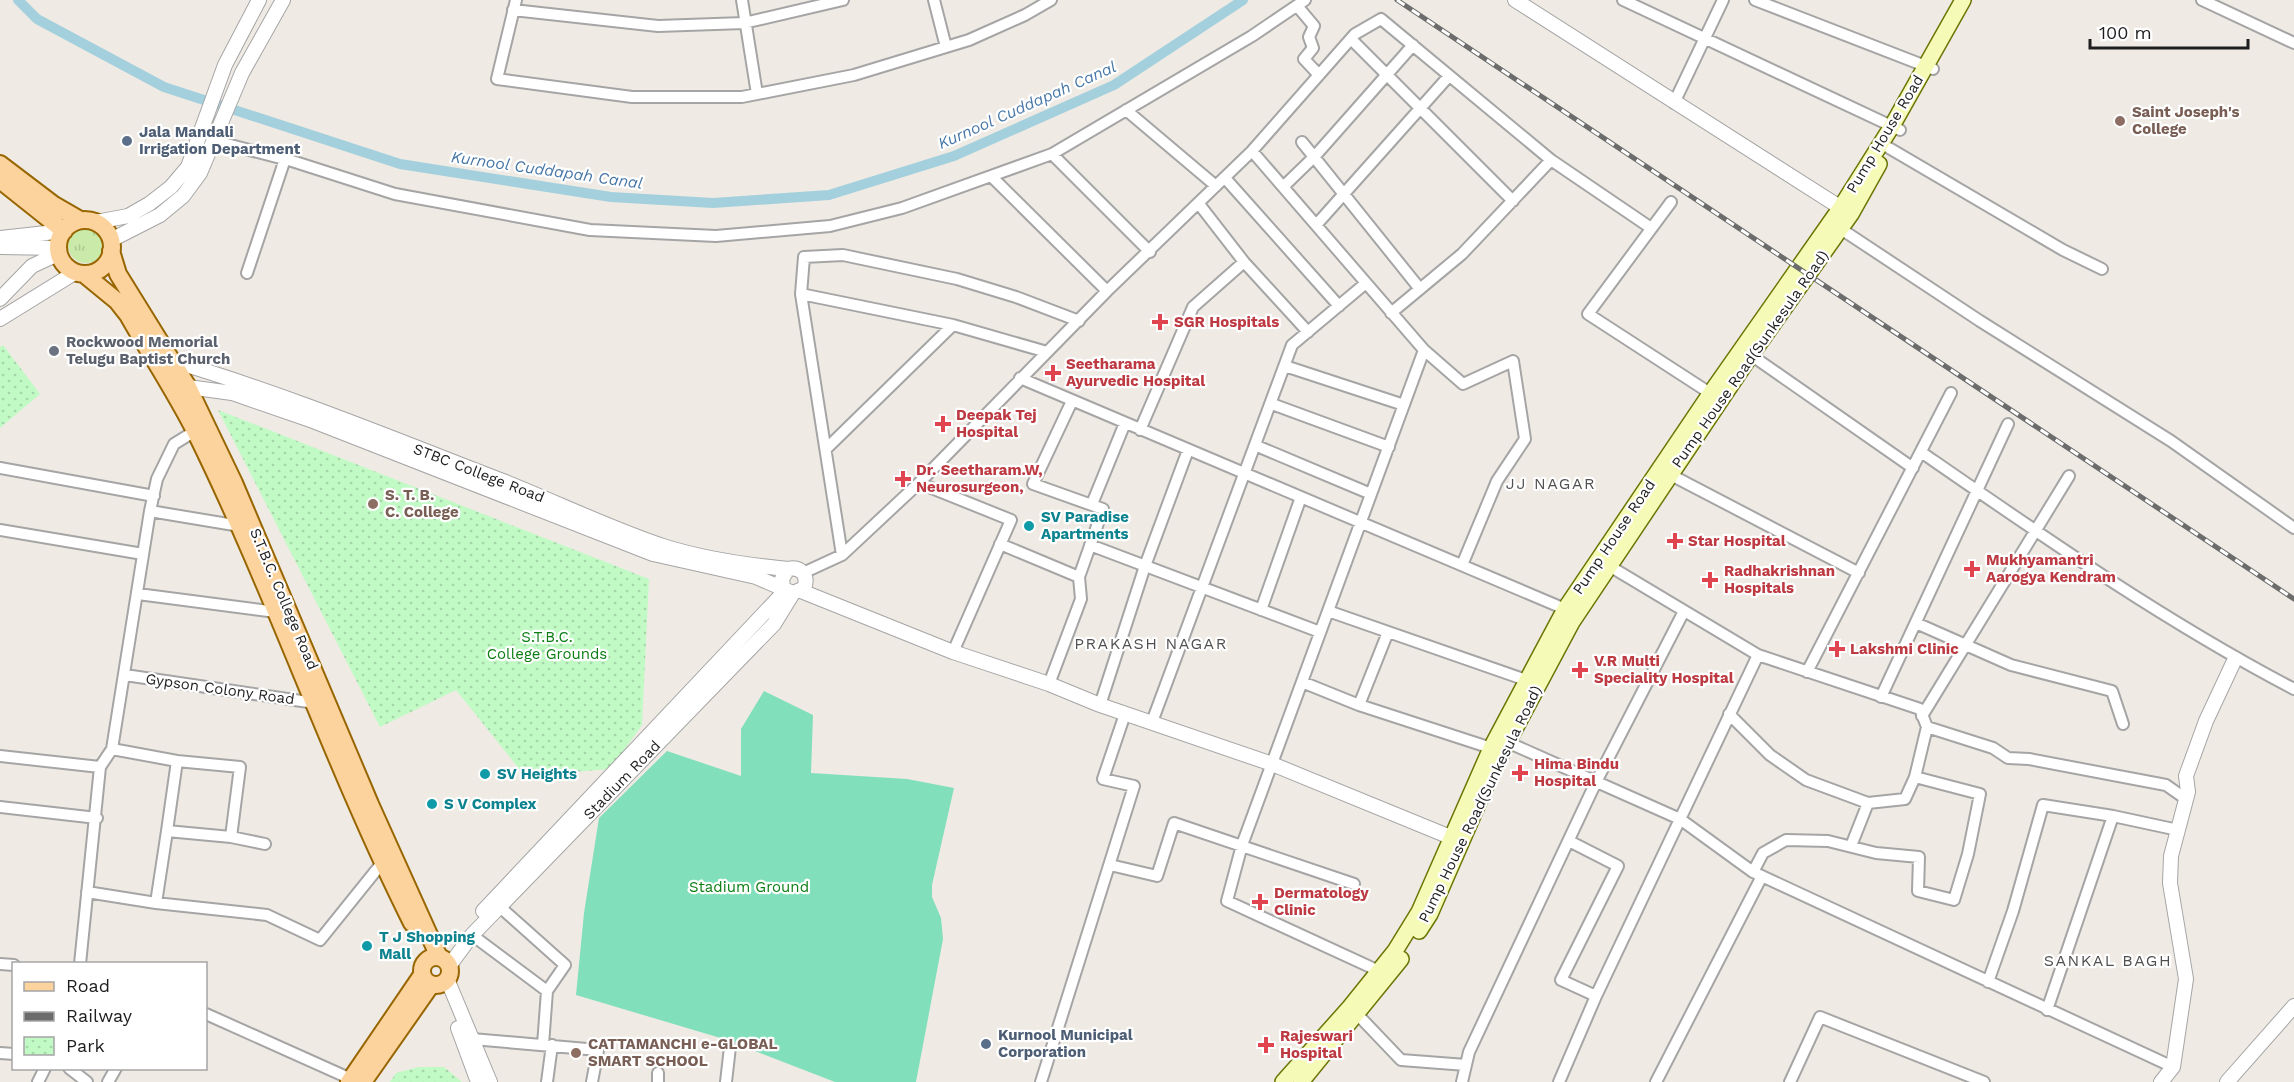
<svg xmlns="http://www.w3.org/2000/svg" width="2294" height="1082" font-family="'Work Sans',sans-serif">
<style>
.grass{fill:url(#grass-tufts)}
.park{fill:url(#park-dots)}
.pitch{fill:#81dfbb}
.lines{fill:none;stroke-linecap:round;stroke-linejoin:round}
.canal{stroke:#a4d0dd;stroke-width:10}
.minor-casing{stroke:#a5a5a5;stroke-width:14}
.tertiary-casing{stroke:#a5a5a5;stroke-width:16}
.secondary-casing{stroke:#6a7604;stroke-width:18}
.primary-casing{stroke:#986600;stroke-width:20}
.minor{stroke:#fff;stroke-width:10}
.tertiary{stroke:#fff;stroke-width:14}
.secondary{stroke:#f6fab7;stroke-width:15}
.primary{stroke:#fcd39c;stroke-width:16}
.rail-casing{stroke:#6c6c6c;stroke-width:5}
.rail{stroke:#fff;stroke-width:3;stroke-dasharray:9;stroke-linecap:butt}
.education-dot{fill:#8d6e63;stroke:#fff;stroke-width:2}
.service-dot{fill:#5c6f8a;stroke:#fff;stroke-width:2}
.health-dot{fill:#e0444e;stroke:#fff;stroke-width:2}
.worship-dot{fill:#6b7280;stroke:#fff;stroke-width:2}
.culture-dot{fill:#0f9aa8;stroke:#fff;stroke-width:2}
.labels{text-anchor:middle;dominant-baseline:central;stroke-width:4.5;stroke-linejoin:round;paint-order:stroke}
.education-label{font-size:15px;font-weight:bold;fill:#785e54;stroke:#fff;text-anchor:start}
.service-label{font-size:15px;font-weight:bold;fill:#4e5e75;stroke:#fff;text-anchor:start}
.street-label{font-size:15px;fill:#1e1e1e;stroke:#fff}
.health-label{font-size:15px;font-weight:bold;fill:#be3a42;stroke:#fff;text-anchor:start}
.worship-label{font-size:15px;font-weight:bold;fill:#5b616d;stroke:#fff;text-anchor:start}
.culture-label{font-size:15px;font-weight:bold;fill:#0d838f;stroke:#fff;text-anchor:start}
.park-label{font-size:15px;fill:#0b7e14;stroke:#fff}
.water-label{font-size:16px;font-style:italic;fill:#4777a7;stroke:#fff}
.neighbourhood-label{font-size:16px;letter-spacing:1.5px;fill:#515151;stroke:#fff}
</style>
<defs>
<pattern id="grass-tufts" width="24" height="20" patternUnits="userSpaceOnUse" patternTransform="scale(1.5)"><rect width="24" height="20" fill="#c9eaa9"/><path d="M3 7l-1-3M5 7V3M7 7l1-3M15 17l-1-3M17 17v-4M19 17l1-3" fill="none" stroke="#acc891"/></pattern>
<pattern id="park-dots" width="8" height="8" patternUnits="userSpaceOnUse" patternTransform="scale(1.5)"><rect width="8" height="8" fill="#c1fac5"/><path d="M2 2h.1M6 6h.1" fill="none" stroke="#a5d6a9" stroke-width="1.8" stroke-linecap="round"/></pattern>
</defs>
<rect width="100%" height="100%" fill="#efebe4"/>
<path class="grass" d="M68 245a18 18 0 1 1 36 0a18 18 0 1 1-36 0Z"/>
<path class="park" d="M3 345 40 394 0 428V347Z
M218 410 649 579 642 725 610 769 525 776 456 690 380 727Z
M419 1067H444L462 1082H390L396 1073Z"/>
<path class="pitch" d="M764 691 813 715 811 773 907 779 954 788 932 885V897L941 918 943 939 916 1082H835L724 1039 576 995 584 913 599 818 667 751 741 776V729Z"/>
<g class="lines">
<path class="canal" d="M18 0 37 19 164 87 400 164 611 197 713 203 829 195 954 156 1114 85 1243 0"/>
<defs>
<path id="minor" d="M516 0 497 79 632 97H742L854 75 969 40 1025 15 1051 0
M742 0 757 94
M934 0 946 47
M1623 0 1900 130
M1755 0 1933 69
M2202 0 2294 43
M1298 7 1314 26 1309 37 1313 48 1304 59 1319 75
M513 10 658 26 744 23 843 0
M1351 39 1513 201
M1674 103 1723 0
M1126 110 1216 186
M215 141 292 161 395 194 590 230 716 236 830 226 902 208 1052 154 1252 36 1305 0
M1302 142 1420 289
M1889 148 2063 250 2102 269
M1252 151 1424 350 1463 384 1513 361 1525 439 1497 481 1462 565
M1052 154 1150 252
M991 176 1107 291
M1225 178 1339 306
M1284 186 1315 156 1413 45
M1671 202 1588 314 1716 397
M1199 204 1244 262
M1317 224 1449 76
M1841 229 1980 321 2171 441 2294 528
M247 273 285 159
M801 294 953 325 1047 352
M1391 313 1462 254 1551 160 1651 228
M1751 355 1913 468
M1285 366 1404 405
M1020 378 1565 609
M1072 401 1033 484 1103 509 1079 577
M1272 404 1389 447
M1140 430 1193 307 1244 262 1308 332
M1257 446 1371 494
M827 448 953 325
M1921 452C2041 535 2164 621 2294 689
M0 468 154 496
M1671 475 1859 573
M919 483 1011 520 953 652
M1092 504 1125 423
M150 511 240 526
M0 530 143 554
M1000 544 1079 577 1081 599 1049 684
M1090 545 1320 632
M842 555 801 294 804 257 843 255 957 279 1016 297 1079 321
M1611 567 1758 655 1920 709 1927 727
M803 573 842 555 919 483 1107 291 1252 151 1355 34 1381 19 1551 160
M138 594 276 612
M1261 610 1301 497
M1328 611 1526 680
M1916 623 2011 665 2112 691 2123 724
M1807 672 1951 393
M125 675 315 703
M1302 682 1359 705 1491 748
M1881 697 2008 424
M1100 705 1145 566 1188 450
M1359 705 1388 632
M1729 714 1770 755 1806 780 1868 803
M1922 716 2069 476
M1152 722 1292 345 1366 283
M1507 742 1680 819 1753 872 2173 1067
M112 749 177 761 167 831
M0 756 100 767
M177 761 240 767 231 837
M0 807 97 818
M1569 841 1618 866 1561 980 1596 996
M1851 846 1868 803 1905 799 1915 777
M1110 865 1157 876 1174 823 1354 884
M1753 872 1763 853 1786 840 1828 841 1876 853 1919 857 1918 891 1954 900 1968 854 1980 794 1915 777 1927 727 1993 748 2008 758 2029 759 2166 785 2186 799
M87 892 156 903 167 831 231 837 265 844
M156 903 267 915 320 940 382 863
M500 907 565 965 547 991
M472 935 547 991 543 1045
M0 964 14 965
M80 964 100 767 112 749 150 511 157 479 174 444 195 431
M1379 971 1227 901 1242 845 1424 350
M1988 982 2013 911 2043 805 2113 816
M2047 1010 2113 816 2178 830
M206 1014 351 1079
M1358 1015 1401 1060 1466 1065
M472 1039 598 1050 592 1082
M0 1053 14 1054
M69 1068 87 1082
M38 1082 45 1068
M108 1082 116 1068
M547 1082 552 1045
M658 1082V1073
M726 1082 730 1047
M1041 1082 1134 786 1103 779 1125 714
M1462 1082 1469 1052 1596 782 1683 613
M1559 1082 1596 996 1758 655
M1656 1082 1762 876
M1790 1082 1820 1017 1984 1082"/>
<path id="tertiary" d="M1515 0 1849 213
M96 222 128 216 149 204 171 187 188 167 225 65 259 0
M0 238 64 231
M111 240 160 215 183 196 200 173 242 73 283 0
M0 247 58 248
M0 299 32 266 58 254
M0 319 76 272
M173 361C285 394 394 439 503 481 556 502 609 528 663 546 704 559 746 565 788 569
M188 387 232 393 313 421 653 554 756 577 793 593 804 588C809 576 801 566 788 569L782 579 783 587
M801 591 953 652 1049 684 1100 705 1272 764 1460 841
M483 911 786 590
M449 966 472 935 774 624 793 593
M447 979 490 1082
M458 1028 478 1082
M2161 1082 2173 1067 2186 979 2170 883 2171 856 2188 792 2186 776 2206 721 2235 659
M2227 1082 2294 1006"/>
<path id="secondary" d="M1419 931 1430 914 1492 772 1572 622 1751 355 1851 214 1879 164
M1283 1082 1350 1007 1395 951 1419 912 1491 748 1565 609 1710 394 1841 207 1892 126 1963 0
M1301 1082 1401 959"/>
<path id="primary" d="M0 164 54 205 80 220
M0 180 64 231
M58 247a27 27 0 1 1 54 0a27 27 0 1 1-54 0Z
M111 251 118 274 188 387 234 483 370 804 439 957
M84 274 117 301 128 315C150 354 176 393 196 433 275 593 332 763 412 923
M422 971a14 14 0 1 1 28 0a14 14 0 1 1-28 0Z
M349 1082 422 975
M363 1082 431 985"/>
</defs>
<use href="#minor" class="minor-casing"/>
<use href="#tertiary" class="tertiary-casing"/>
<use href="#secondary" class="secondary-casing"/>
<use href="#primary" class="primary-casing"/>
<use href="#minor" class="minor"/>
<use href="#tertiary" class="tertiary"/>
<use href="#secondary" class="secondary"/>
<use href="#primary" class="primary"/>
<defs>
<path id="rail" d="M1397 0 2294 599"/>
</defs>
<use href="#rail" class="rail-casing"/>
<use href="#rail" class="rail"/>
</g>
<g class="education-dot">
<circle cx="2120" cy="121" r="6"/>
<circle cx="373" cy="504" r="6"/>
<circle cx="576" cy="1053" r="6"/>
</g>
<g class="service-dot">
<circle cx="127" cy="141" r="6"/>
<circle cx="986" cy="1044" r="6"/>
</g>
<g class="health-dot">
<path d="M1157 313h6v6h6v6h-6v6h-6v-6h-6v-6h6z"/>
<path d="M1050 364h6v6h6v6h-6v6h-6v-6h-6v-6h6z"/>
<path d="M940 415h6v6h6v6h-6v6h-6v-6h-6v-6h6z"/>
<path d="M900 470h6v6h6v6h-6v6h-6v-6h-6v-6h6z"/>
<path d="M1672 532h6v6h6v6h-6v6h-6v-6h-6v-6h6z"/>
<path d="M1969 560h6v6h6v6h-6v6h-6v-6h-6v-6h6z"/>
<path d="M1707 571h6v6h6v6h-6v6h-6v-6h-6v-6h6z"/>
<path d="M1834 640h6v6h6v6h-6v6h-6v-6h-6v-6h6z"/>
<path d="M1577 661h6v6h6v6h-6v6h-6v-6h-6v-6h6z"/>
<path d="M1517 764h6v6h6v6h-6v6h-6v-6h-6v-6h6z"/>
<path d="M1257 893h6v6h6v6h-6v6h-6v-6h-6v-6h6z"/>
<path d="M1263 1036h6v6h6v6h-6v6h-6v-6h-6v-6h6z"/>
</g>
<circle class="worship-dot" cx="54" cy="351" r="6"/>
<g class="culture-dot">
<circle cx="1029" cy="526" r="6"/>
<circle cx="485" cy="774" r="6"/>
<circle cx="432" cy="804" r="6"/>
<circle cx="367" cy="946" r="6"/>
</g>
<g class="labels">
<g class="education-label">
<text x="2132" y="112">Saint Joseph's<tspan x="2132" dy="17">College</tspan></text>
<text x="385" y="495">S. T. B.<tspan x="385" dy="17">C. College</tspan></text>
<text x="588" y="1044">CATTAMANCHI e-GLOBAL<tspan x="588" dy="17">SMART SCHOOL</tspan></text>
</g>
<g class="service-label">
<text x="139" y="132">Jala Mandali<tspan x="139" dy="17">Irrigation Department</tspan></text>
<text x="998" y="1035">Kurnool Municipal<tspan x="998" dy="17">Corporation</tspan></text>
</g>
<g class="street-label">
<text transform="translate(1885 134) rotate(-59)">Pump House Road</text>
<text transform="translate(1750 359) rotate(-55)">Pump House Road(Sunkesula Road)</text>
<text transform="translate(479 473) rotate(21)">STBC College Road</text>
<text transform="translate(1614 537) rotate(-56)">Pump House Road</text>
<text transform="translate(284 599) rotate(67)">S.T.B.C. College Road</text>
<text transform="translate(220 689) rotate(8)">Gypson Colony Road</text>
<text transform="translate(622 780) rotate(-46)">Stadium Road</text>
<text transform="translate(1480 804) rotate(-64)">Pump House Road(Sunkesula Road)</text>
</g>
<g class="health-label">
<text x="1174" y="322">SGR Hospitals</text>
<text x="1066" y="364">Seetharama<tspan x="1066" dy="17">Ayurvedic Hospital</tspan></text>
<text x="956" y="415">Deepak Tej<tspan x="956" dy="17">Hospital</tspan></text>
<text x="916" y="470">Dr. Seetharam.W,<tspan x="916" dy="17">Neurosurgeon,</tspan></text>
<text x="1688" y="541">Star Hospital</text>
<text x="1986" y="560">Mukhyamantri<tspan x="1986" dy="17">Aarogya Kendram</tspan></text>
<text x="1724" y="571">Radhakrishnan<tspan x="1724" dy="17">Hospitals</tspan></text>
<text x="1850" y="649">Lakshmi Clinic</text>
<text x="1594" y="661">V.R Multi<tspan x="1594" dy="17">Speciality Hospital</tspan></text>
<text x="1534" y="764">Hima Bindu<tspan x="1534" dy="17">Hospital</tspan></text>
<text x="1274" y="893">Dermatology<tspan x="1274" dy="17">Clinic</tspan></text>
<text x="1280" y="1036">Rajeswari<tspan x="1280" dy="17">Hospital</tspan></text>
</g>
<g class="worship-label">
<text x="66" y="342">Rockwood Memorial<tspan x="66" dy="17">Telugu Baptist Church</tspan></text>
</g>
<g class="culture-label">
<text x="1041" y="517">SV Paradise<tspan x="1041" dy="17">Apartments</tspan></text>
<text x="497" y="774">SV Heights</text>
<text x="444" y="804">S V Complex</text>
<text x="379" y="937">T J Shopping<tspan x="379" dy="17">Mall</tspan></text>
</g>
<g class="park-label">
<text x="547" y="637">S.T.B.C.<tspan x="547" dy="17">College Grounds</tspan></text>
<text x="749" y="887">Stadium Ground</text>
</g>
<g class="water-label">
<text transform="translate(1027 105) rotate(-24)">Kurnool Cuddapah Canal</text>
<text transform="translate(547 170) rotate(8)">Kurnool Cuddapah Canal</text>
</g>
<g class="neighbourhood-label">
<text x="1551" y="483">JJ NAGAR</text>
<text x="1151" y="643">PRAKASH NAGAR</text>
<text x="2108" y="960">SANKAL BAGH</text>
</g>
</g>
<rect x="12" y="962" width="195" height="108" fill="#ffffff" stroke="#a5a5a5" stroke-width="1.5"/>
<rect x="24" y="982" width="30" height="9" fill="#fcd39c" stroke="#a5a5a5" stroke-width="1.5"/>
<text x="66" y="992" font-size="18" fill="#1e1e1e">Road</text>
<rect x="24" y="1012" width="30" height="9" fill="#6c6c6c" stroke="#a5a5a5" stroke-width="1.5"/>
<text x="66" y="1022" font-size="18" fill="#1e1e1e">Railway</text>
<rect x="24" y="1037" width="30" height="18" fill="url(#park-dots)" stroke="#a5a5a5" stroke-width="1.5"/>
<text x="66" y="1052" font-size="18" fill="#1e1e1e">Park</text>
<path d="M2090 39v9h158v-9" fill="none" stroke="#1e1e1e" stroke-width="3"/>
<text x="2099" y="39" font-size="18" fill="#1e1e1e" stroke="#ffffff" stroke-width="4.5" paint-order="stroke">100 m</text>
</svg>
